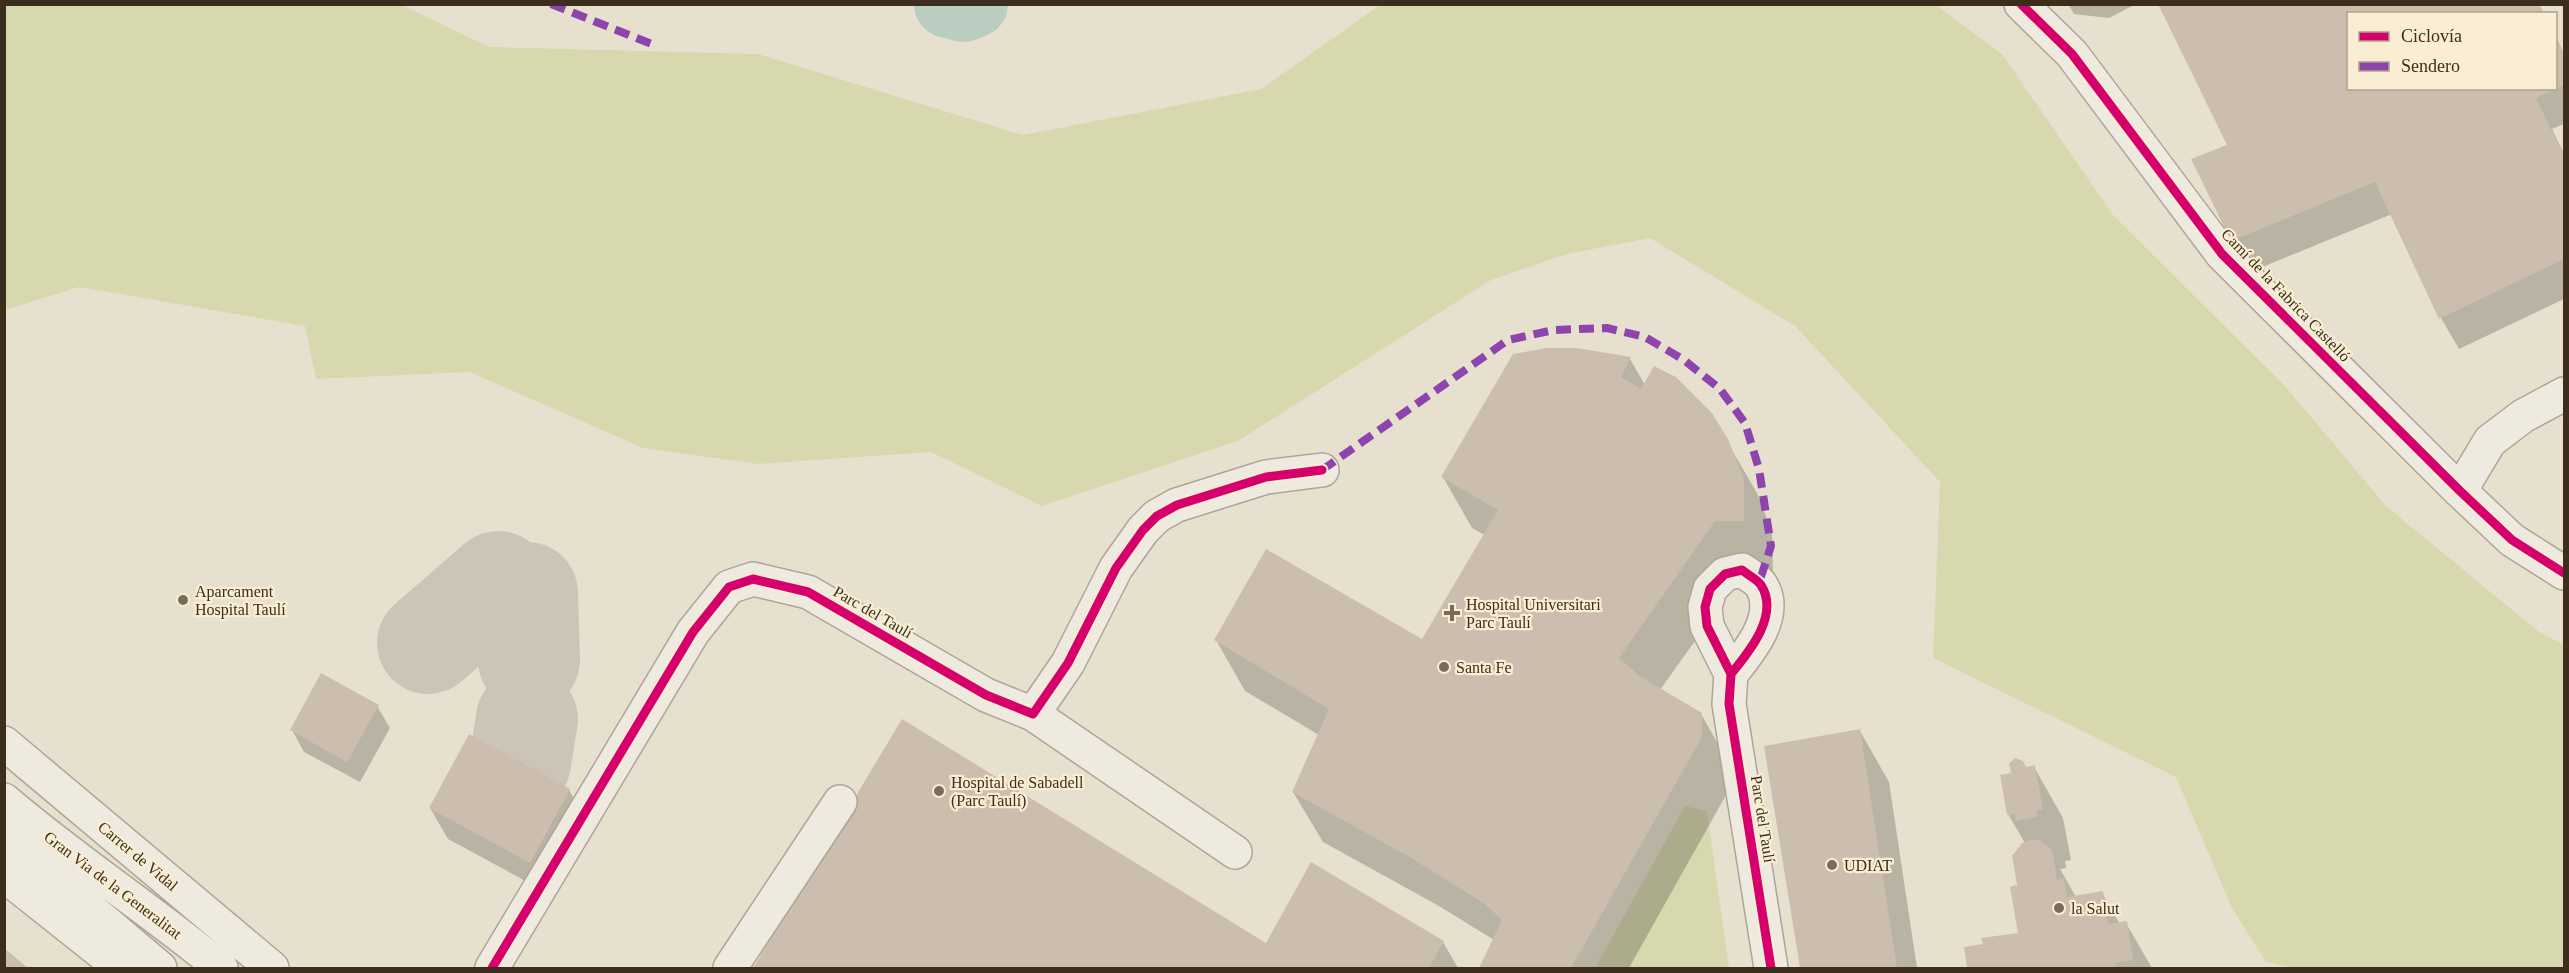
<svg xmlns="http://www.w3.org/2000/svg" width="2569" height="973" font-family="Georgia,serif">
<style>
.green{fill:#d8d8af}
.shadow{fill:#0003}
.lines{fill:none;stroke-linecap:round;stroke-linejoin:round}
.river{stroke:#b9cdc1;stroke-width:68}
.taxiway{stroke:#ccc5b7;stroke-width:102}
.building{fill:#ccbeae}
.minor-casing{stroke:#ada596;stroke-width:36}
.minor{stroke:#efeae0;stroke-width:33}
.quiet{stroke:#8e44ad;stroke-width:8;stroke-dasharray:15 8;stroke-linecap:butt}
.cycleway-casing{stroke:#f9eed3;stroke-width:13}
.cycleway{stroke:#d6006c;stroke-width:9}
.poi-dot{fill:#796c5b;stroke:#f9eed3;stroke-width:2}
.labels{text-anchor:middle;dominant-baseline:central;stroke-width:4.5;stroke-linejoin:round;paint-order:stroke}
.street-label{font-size:16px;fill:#3d2d1d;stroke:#f9eed3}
.poi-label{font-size:16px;fill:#3d2d1d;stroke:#f9eed3;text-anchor:start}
</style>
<rect width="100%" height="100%" fill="#e8e0ce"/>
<path class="green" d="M5 4 402 5 489 47 758 54 1023 135 1261 89 1380 5H1936L2002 54 2113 215 2286 387 2386 506 2539 632 2564 645V968H2295L2266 962 2232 908 2176 777 1933 658 1940 482 1795 326 1650 238 1567 254 1491 280 1238 441 1042 506 931 452 758 464 643 448 470 372 316 379 305 326 79 287 5 310Z
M1685 806 1707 811 1729 968H1595Z"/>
<path class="shadow" d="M2068 4H2136L2109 18 2074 14Z
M2160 4H2539L2544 14H2348V88H2556V36L2564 54V124L2552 129 2564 154V299L2459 349 2441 318 2392 214 2250 272 2232 240 2229 146Z
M1577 349 1630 359 1645 385 1711 414 1757 493 1772 532 1773 572H1744L1660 690 1701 714 1730 765V788L1629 968H1481L1494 940 1439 906 1323 842 1293 792 1319 735 1245 691 1216 640 1423 641 1485 535 1472 528 1443 477Z
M377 706 390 728 360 782 304 752 292 730Z
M902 721 1267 945 1443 942 1458 968H755Z
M1860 731 1889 782 1917 968H1802L1766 747Z
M2034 767 2063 818 2071 860 2065 861 2066 868 2060 869 2076 897 2102 893 2120 924 2126 923 2152 968H1969L1965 948 1984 946 2020 934 2018 887 2025 843 2008 814 2026 769Z
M569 790 587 822 548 893 448 839 430 808Z"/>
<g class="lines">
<path class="river" d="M948 4 964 8 974 4"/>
<path class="taxiway" d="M527 593 529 660
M428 643 498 582
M520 762 527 719"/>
</g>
<path class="building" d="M2158 4H2539L2543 14H2348V88H2556V37L2564 55V85L2536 98 2564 156V259L2439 319 2375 182 2231 241 2191 159 2227 145Z
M1547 348H1577L1631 357 1621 377 1641 389 1654 366 1676 377 1712 413 1729 441 1744 480V521H1715L1619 658 1641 677 1702 713V737L1571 968H1479L1502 920 1485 904 1408 856 1292 792 1329 709 1214 640 1266 549 1422 639 1498 510 1441 477 1513 354Z
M321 673 379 705 347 762 290 730Z
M902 719 1266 943 1311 862 1444 941 1429 968H753Z
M1860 729 1897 968H1800L1764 746Z
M469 734 570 789 530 863 429 808Z
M2015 758 2023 761 2026 767 2035 765 2043 810 2036 811 2037 817 2016 821 2015 814 2007 815 2000 775 2011 773 2009 764Z
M2032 839 2041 841 2049 847 2053 853 2057 880 2064 878 2067 897 2103 891 2108 924 2127 921 2133 960 2115 963 2116 968H1967L1964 947 1983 944 1981 938 2018 933 2010 887 2017 885 2012 856 2022 843Z
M4 948 28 968H4Z"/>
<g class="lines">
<defs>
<path id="minor" d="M2021 4 2072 54 2222 254 2460 491 2512 540 2564 573
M2460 491 2490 441 2523 416 2564 394
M1731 674C1749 652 1780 615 1761 585 1757 579 1748 575 1742 570L1725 574 1710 589 1705 607 1707 626 1731 674 1729 704 1771 968
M1033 714 1235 852
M4 743 272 968
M4 800C74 860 151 910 221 968
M4 836 160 968
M4 875 121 968
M492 968 693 632 729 587 753 579 808 592 986 695 1033 714 1068 663 1116 568 1143 530 1157 516 1177 505 1266 477 1322 470
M730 968 840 802"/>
</defs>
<use href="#minor" class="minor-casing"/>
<use href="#minor" class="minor"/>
<path class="quiet" d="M551 4 654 45
M1322 470 1508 340 1554 330 1607 328 1645 337 1684 360 1720 389 1745 423 1759 469 1771 546 1759 583"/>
<defs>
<path id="cycleway" d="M2021 4 2072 54 2222 254 2460 491 2512 540 2564 573
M1731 674C1749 652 1780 615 1761 585 1757 579 1748 575 1742 570L1725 574 1710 589 1705 607 1707 626 1731 674 1729 704 1771 968
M492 968 693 632 729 587 753 579 808 592 986 695 1033 714 1068 663 1116 568 1143 530 1157 516 1177 505 1266 477 1322 470"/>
</defs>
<use href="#cycleway" class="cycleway-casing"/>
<use href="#cycleway" class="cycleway"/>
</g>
<g class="poi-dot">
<circle cx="183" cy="600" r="6"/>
<path d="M1449 604h6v6h6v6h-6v6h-6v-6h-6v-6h6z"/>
<circle cx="1444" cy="667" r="6"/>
<circle cx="939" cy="791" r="6"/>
<circle cx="1832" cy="865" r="6"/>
<circle cx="2059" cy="908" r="6"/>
</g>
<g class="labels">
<g class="street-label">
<text transform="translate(2286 295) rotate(46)">Camí de la Fabrica Castelló</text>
<text transform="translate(873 612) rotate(30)">Parc del Taulí</text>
<text transform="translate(1763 819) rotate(81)">Parc del Taulí</text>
<text transform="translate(138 856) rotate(40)">Carrer de Vidal</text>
<text transform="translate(113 885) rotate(37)">Gran Via de la Generalitat</text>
</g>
<g class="poi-label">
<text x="195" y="591">Aparcament<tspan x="195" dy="18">Hospital Taulí</tspan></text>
<text x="1466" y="604">Hospital Universitari<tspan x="1466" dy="18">Parc Taulí</tspan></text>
<text x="1456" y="667">Santa Fe</text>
<text x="951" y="782">Hospital de Sabadell<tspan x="951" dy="18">(Parc Taulí)</tspan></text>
<text x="1844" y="865">UDIAT</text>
<text x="2071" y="908">la Salut</text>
</g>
</g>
<rect width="2569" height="973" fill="none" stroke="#3d2d1d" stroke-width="12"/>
<rect x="2347" y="12" width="210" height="78" fill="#f9eed3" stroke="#aea18a" stroke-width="1.5"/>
<rect x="2359" y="32" width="30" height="9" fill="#d6006c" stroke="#aea18a" stroke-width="1.5"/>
<text x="2401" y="42" font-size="18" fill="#3d2d1d">Ciclovía</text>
<rect x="2359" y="62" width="30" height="9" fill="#8e44ad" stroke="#aea18a" stroke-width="1.5"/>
<text x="2401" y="72" font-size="18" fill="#3d2d1d">Sendero</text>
</svg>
